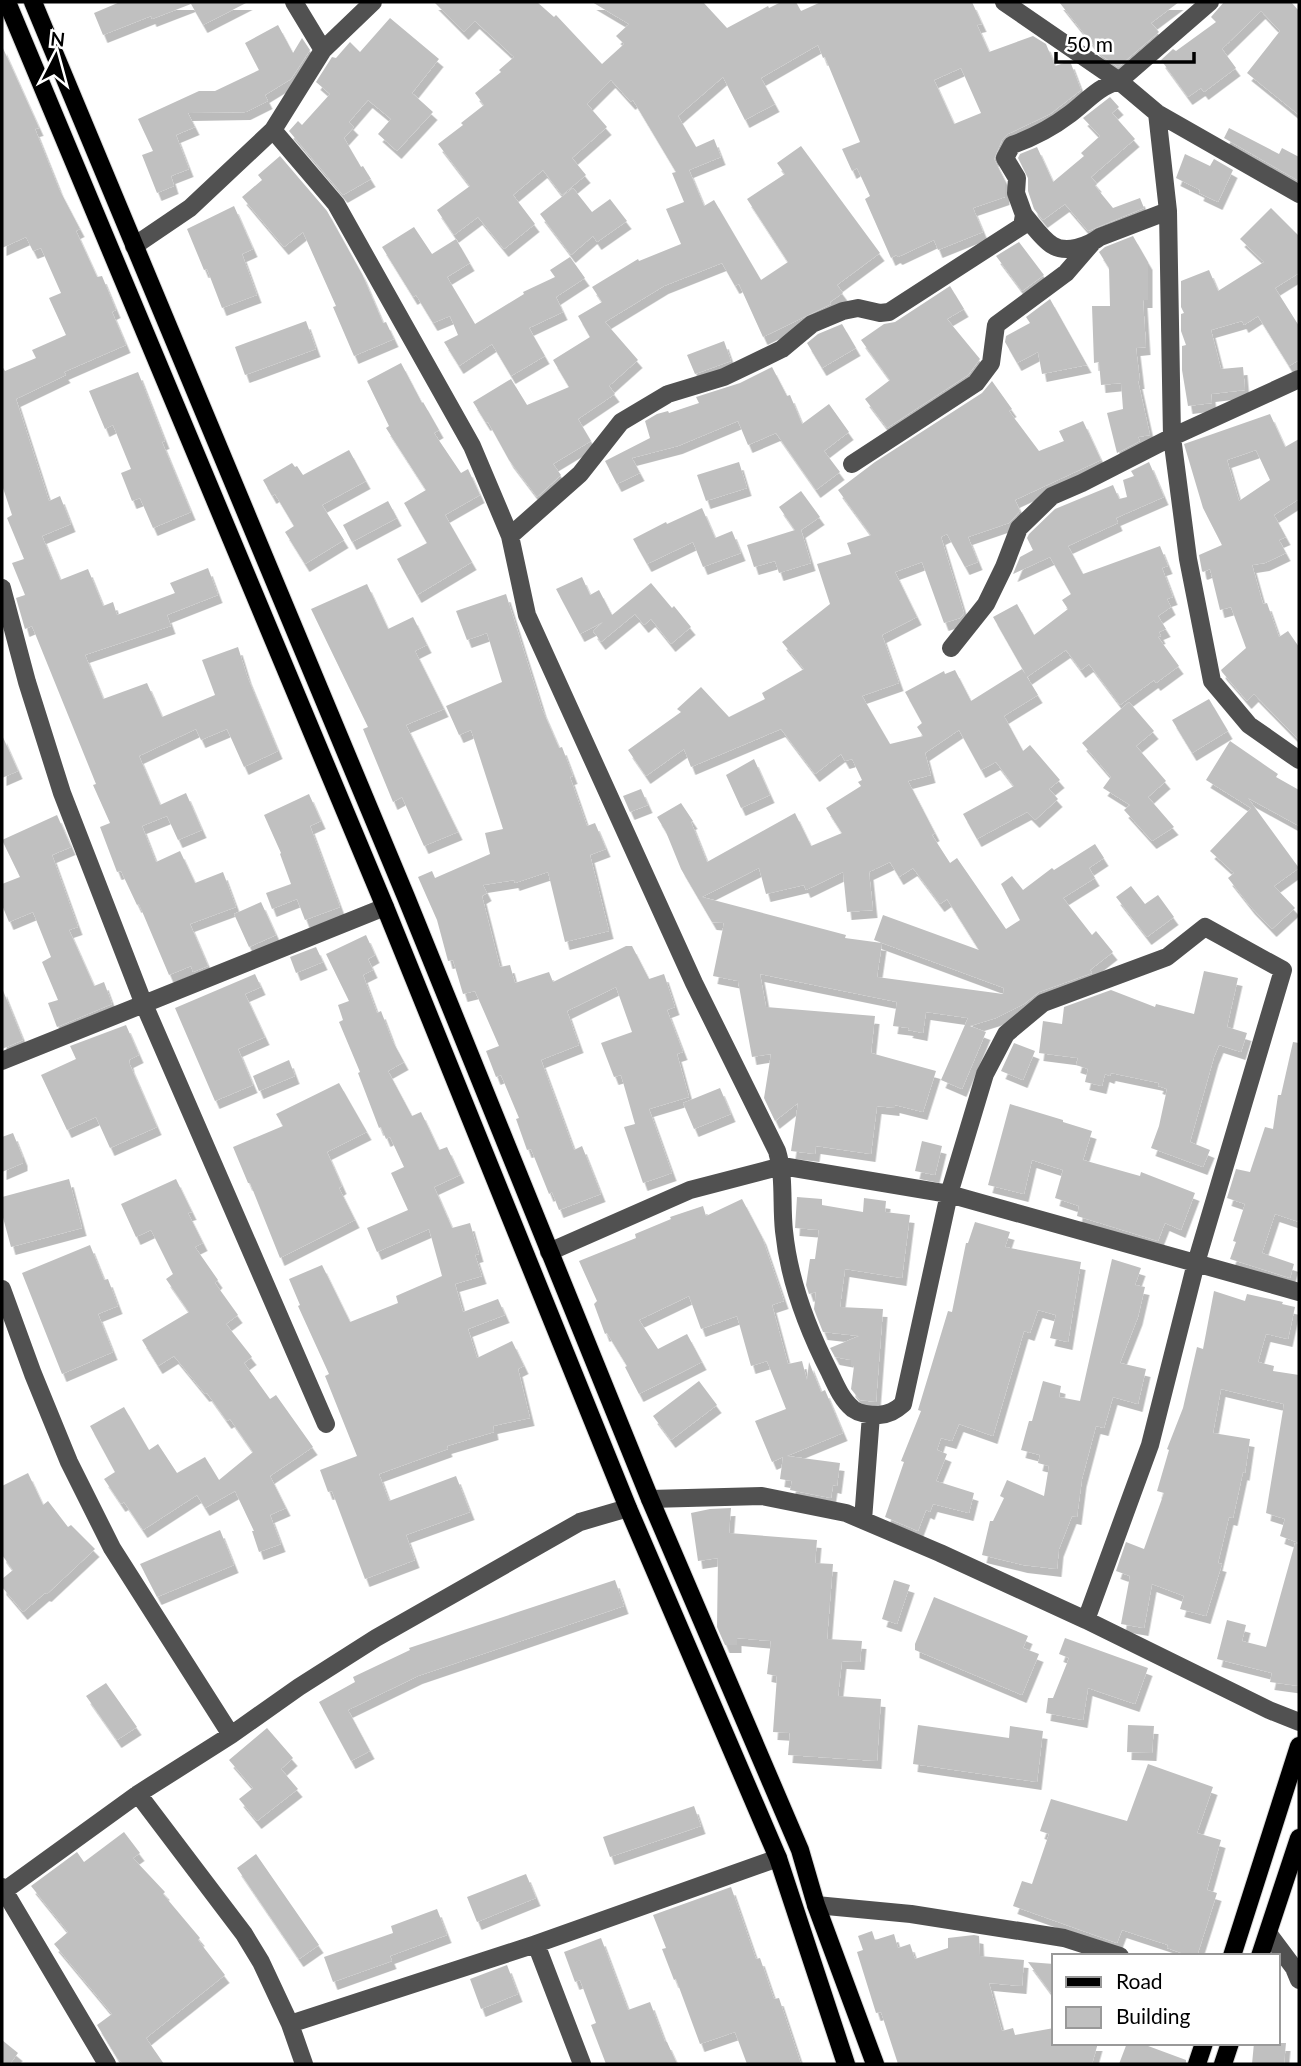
<svg xmlns="http://www.w3.org/2000/svg" width="1301" height="2066" font-family="Lato,sans-serif">
<style>
.building{fill:#c0c0c0;fill-rule:evenodd;filter:url(#shadow)}
.lines{fill:none;stroke-linecap:round;stroke-linejoin:round}
.major-casing{stroke:#dbdbdb;stroke-width:20}
.minor{stroke:#515151;stroke-width:18}
.major{stroke:#000;stroke-width:18}
</style>
<defs>
<filter id="shadow"><feDropShadow dx="4.5" dy="8" stdDeviation="0" flood-color="#0004"/></filter>
</defs>
<rect width="100%" height="100%" fill="#fff"/>
<path class="building" d="M120 2H248L203 25 191 4 152 19 151 16 103 35 94 13Z
M434 2H537L554 17 556 15 602 64 624 44 616 36 629 24 592 2H703L727 28 768 6 769 8 781 2H796L801 11 821 2H972L982 24 977 25 989 52 1033 36 1046 44 1055 66 1070 61 1081 90 1050 114 1008 134 1002 140 994 159 1005 181V197L973 208 983 232 938 250 934 240 898 257 896 255 891 258 865 199 870 196 857 168 852 171 842 149 860 142 825 57 823 58 818 45 761 78 775 104 745 120 723 77 678 116 696 147 714 139 721 157 689 170 704 206 714 200 761 280 788 262 747 199 785 174 777 163 801 146 880 253 837 285 843 293 830 302 831 304 763 337 739 284 735 286 722 263 664 286 605 322 638 360 609 386 615 394 578 419 591 441 553 464 561 475 537 497 509 460 488 422 486 423 473 402 511 379 527 405 569 387 553 360 590 337 578 316 602 302 592 287 638 259 639 261 681 244 666 209 684 202 672 173 676 172 633 100 631 102 611 80 587 104 607 127 572 158 586 175 562 195 543 170 513 195 535 224 504 249 478 217 454 235 437 210 470 186 438 144 463 125 461 123 484 105 475 93 501 72 499 70 514 57 475 21 464 32ZM961 68 981 113 954 124 934 80Z
M1059 2H1179L1151 23 1159 32 1118 67 1101 55Z
M1224 2H1291L1299 11V115L1247 73 1280 31 1261 11 1222 49 1236 68 1204 92 1201 88 1188 97 1161 60 1173 49 1176 51 1216 22 1211 17Z
M390 18 439 59 412 93 433 112 397 151 378 134 391 119 368 100 349 122 354 127 344 138 361 167 363 166 371 179 343 195 289 131 298 121 302 125 330 94 316 82 332 57 336 58 350 42 360 52Z
M278 25 293 53 302 38 310 50 291 79 265 95 268 101 246 112 188 113 195 127 176 135 189 169 171 176 174 186 157 193 142 155 153 151 138 119 199 91H215L259 70 245 43Z
M2 46 39 128 35 129 59 189 80 229 76 231 97 277 102 276 116 310 112 312 126 345 64 372 66 375 16 399 49 501 60 496 71 524 42 536 60 580 88 569 103 606 113 602 117 615 175 593 170 583 208 568 218 595 167 615 171 626 85 655 103 699 147 683 162 717 215 695 202 660 238 647 247 676 278 751 244 767 227 729 201 740 196 729 139 756 160 805 186 793 202 830 178 840 167 816 142 826 156 862 180 851 195 883 223 872 236 907 190 924 208 966 193 972 191 966 169 975 139 904 137 905 121 871 117 872 100 827 110 823 93 785 96 784 32 626 25 629 16 598 25 595 12 563 24 559 7 518 12 515 2 485V366L5 371 36 358 32 350 66 335 49 298 61 293 41 248 33 251 26 237 2 248Z
M1110 97 1119 107 1112 113 1135 139 1091 177 1097 184 1095 186 1113 208 1140 198 1144 208 1088 231 1065 204 1043 220 1034 209 1028 191V178L1018 158 1020 154 1037 147 1053 182 1084 156 1081 153 1100 136 1083 118Z
M1229 128 1279 154 1282 148 1299 157V181L1224 138Z
M1185 154 1210 166 1214 159 1233 170 1218 202 1199 193 1200 190 1176 178Z
M280 156 327 211 362 274 383 323 386 322 394 339 354 356 333 307 336 306 303 232 284 247 242 197 262 180 258 175Z
M573 188 592 212 610 199 627 221 597 242 593 236 571 255 540 214Z
M234 206 253 249 242 254 257 295 222 308 207 269 204 270 187 229Z
M1271 208 1299 236V273L1275 288 1299 326V360L1289 366 1258 316 1244 325 1242 321 1211 330 1221 369 1243 367 1245 390 1211 394 1212 403 1188 406 1182 370V346L1186 345 1181 331V314L1184 313 1181 307V281L1209 270 1218 291 1264 262 1240 239Z
M414 227 432 254 456 239 470 263 447 277 475 324 524 294 523 292 555 277 550 270 570 257 585 278 556 297 563 312 529 328 545 356 511 376 492 344 459 366 444 342 458 335 450 316 433 323 416 295 413 297 382 247Z
M1133 236 1148 262V300H1143L1146 347 1136 348 1140 381H1138L1150 435 1138 437 1140 441 1117 453 1107 413 1123 409 1121 383 1101 385 1099 362 1094 363 1092 306H1110L1109 268 1099 252 1105 247Z
M1019 242 1044 275 1022 291 996 256Z
M950 286 964 309 947 319 980 359 968 375 887 428 865 399 890 380 861 340 884 324 895 322Z
M1050 299 1087 365 1042 374 1038 352 1017 363 1005 342 1006 336 1030 323 1026 317Z
M306 321 316 349 245 375 235 347Z
M842 324 856 348 822 368 807 343 818 334Z
M724 341 731 361 695 374 687 355Z
M401 363 422 403 423 402 439 430 434 433 461 473 468 469 480 495 445 515 472 562 417 595 397 559 427 543 404 503 426 490 386 428 389 426 367 381Z
M772 367 787 396 790 395 802 424 829 404 849 432 824 451 840 472 816 490 776 433 748 445 738 421 678 446 632 458 640 473 617 484 605 461 650 438 645 421 657 414 668 411 669 413 699 403 696 397 740 383Z
M138 372 165 441 162 442 191 512 153 528 140 498 132 501 121 473 131 469 113 425 105 429 89 391Z
M992 381 1012 409 1009 411 1039 451 1064 441 1059 431 1083 421 1101 460 1015 500 1020 511 1009 523 968 537 978 562 965 567 947 534 941 537 964 613 960 618 944 623 922 562 895 572 917 617 882 635 899 683 862 696 890 744 923 736 917 727 922 723 905 692 944 671 945 674 955 670 971 701 1022 669 1026 675 993 617 1017 604 1034 635 1068 609 1062 600 1071 594 1050 557 1013 574 1020 557 1033 550 1027 538 1029 534 1055 509 1113 485 1119 499 1127 497 1123 480 1134 476 1131 471 1149 462 1164 497 1116 518 1118 523 1068 546 1083 574 1160 546 1168 566 1162 568 1173 597 1167 599 1171 607 1158 616 1166 629 1159 632 1161 636 1158 637 1179 666 1156 683 1154 680 1120 705 1089 664 1081 670 1066 650 1027 677 1038 695 1004 716 1023 751 1030 745 1060 780 1049 789 1058 799 1035 820 1027 812 977 839 963 814 1014 786 996 762 981 770 959 730 925 753 931 775 908 781 935 833 932 835 950 863 957 858 1006 929 1020 920 1001 884 1012 876 1023 890 1052 868 1054 870 1095 844 1104 858 1089 868 1095 878 1063 898 1092 935 1096 931 1113 952 1090 970 1092 973 1039 992 1024 1004 996 1018 970 1026 986 1032 962 1089 941 1080 968 1018 926 1012 923 1033 908 1030 909 1028 893 1026 897 1002 760 974 766 1007 875 1016 871 1053 936 1071 923 1112 895 1105V1108L877 1106 871 1154 816 1146 815 1154 791 1151 798 1103 775 1121 764 1098 771 1054 752 1057 738 981 713 976 724 923 712 922 681 869 666 832 657 817 681 803 693 821 691 822 707 862 795 813 811 846 842 833 826 808 861 786 858 782 862 780 852 759 845 761 841 754 815 774 781 729 691 767 684 749 646 776 628 750 681 712 677 709 701 687 729 717 765 699 762 693 804 669 782 642 830 604 817 564 851 554 847 543 871 535 838 490 875 462 982 393ZM890 862 899 877 913 868 940 904 947 899 979 950 883 915 874 940 1004 988 1003 994 877 977 882 943 845 938 846 935 702 897 759 868 766 894 804 885 806 890 843 872 847 912 873 910 869 872Z
M1270 414 1285 447 1299 439V499L1274 515 1286 537 1279 540 1286 553 1265 563 1252 565 1263 604 1267 603 1279 637 1288 631 1299 647V740L1254 694 1247 701 1222 672 1221 670 1246 648 1231 607 1220 610 1210 569 1203 572 1202 571 1199 555 1222 545 1203 508 1184 444ZM1256 450 1270 480 1239 501 1227 460Z
M349 450 366 481 322 505 344 540 305 564 285 532 294 526 275 494 272 496 263 480 292 463 295 467 297 466 303 475Z
M739 462 747 488 706 501 697 475Z
M801 491 820 517 801 530 811 563 779 573 775 561 754 567 747 545 795 530 779 507Z
M388 501 397 518 352 542 343 525Z
M702 508 715 538 732 531 741 553 703 567 693 542 647 564 633 539 666 522 667 524Z
M582 577 590 595 599 590 612 615 651 583 672 608 674 606 691 627 671 644 651 619 644 625 635 614 601 642 593 631 603 622 580 634 556 589Z
M367 584 388 629 413 617 427 645 415 651 444 709 406 725 458 832 424 846 402 797 393 802 363 729 368 727 311 609Z
M506 594 542 709 559 748 562 747 573 776 570 777 587 826 595 823 606 849 590 855 609 931 565 942 548 872 515 883 514 880 483 885 487 893 482 896 500 967 510 965 515 983 549 972 553 982 626 946H632L649 979 664 974 675 1007 667 1010 683 1052 677 1054 689 1097 649 1109 672 1173 643 1183 624 1127 635 1124 621 1075 614 1077 601 1043 632 1032 616 987 567 1011 579 1045 541 1060 574 1150 582 1146 601 1194 559 1210 552 1192 549 1194 531 1149 527 1150 516 1119 519 1118 501 1075 496 1077 486 1051 499 1046 475 991 463 994 453 960 448 961 437 920 418 877 432 871 435 878 490 854 485 833 503 829 471 730 459 735 446 706 502 682 487 633 467 640 456 611Z
M1209 699 1228 731 1192 753 1172 720Z
M1129 702 1154 731 1136 746 1166 781 1148 797 1174 827 1152 841 1124 810 1130 805 1103 788 1111 777 1082 743Z
M2 735 18 771 2 778Z
M1230 741 1278 774 1276 777 1299 790V826L1248 798 1299 868 1274 886 1295 908 1272 929 1250 906 1228 878 1234 873 1210 851 1251 808 1206 780Z
M754 759 770 795 741 808 726 775Z
M641 789 648 805 630 812 623 796Z
M309 794 321 821 310 826 340 907 305 920 297 899 272 909 266 893 291 884 280 854 281 853 264 815Z
M57 815 71 847 52 855 78 927 69 930 94 986 104 982 112 1004 57 1027 48 1003 58 1000 42 962 51 957 33 912 9 922 2 905V884L20 877 2 840Z
M1131 886 1145 904 1158 895 1174 917 1147 937 1116 897Z
M261 902 276 935 249 947 234 914Z
M366 935 375 955 368 959 373 970 363 975 377 1013 381 1011 392 1040 404 1062 388 1071 412 1116 421 1112 439 1150 447 1147 460 1175 434 1187 452 1228 470 1223 479 1254 475 1255 482 1276 455 1284 463 1312 498 1299 505 1315 468 1329 477 1358 512 1341 524 1366 518 1369 530 1418 493 1426 494 1432 447 1446 448 1449 379 1474 389 1501 456 1476 470 1512 406 1535 415 1560 365 1579 332 1491 328 1492 320 1470 357 1456 325 1376 329 1374 298 1306 300 1305 289 1279 322 1265 350 1322 398 1303 396 1296 442 1276 429 1229 377 1252 367 1228 408 1210 391 1173 404 1167 390 1137 386 1139 381 1127 379 1128 358 1073 360 1072 339 1022 343 1020 338 1005 349 1001 326 954Z
M316 947 323 962 296 973 290 957Z
M1204 971 1238 978 1227 1027 1247 1033 1241 1052 1219 1045 1214 1057 1190 1142 1210 1150 1203 1167 1151 1148 1159 1126 1167 1089 1158 1086 1159 1083 1111 1073 1110 1076 1105 1074 1102 1086 1085 1082 1088 1069 1076 1065 1078 1058 1039 1053 1043 1021 1062 1024 1064 1007 1111 990 1155 1007 1156 1004 1194 1014Z
M255 974 261 987 245 994 265 1037 238 1049 253 1085 215 1101 175 1008Z
M2 988 23 1040 2 1049Z
M126 1025 139 1055 129 1060 130 1065 157 1127 110 1148 96 1117 67 1130 41 1075 76 1059 70 1046Z
M1293 1042 1299 1043V1222L1275 1214 1262 1253 1294 1264 1290 1278 1230 1259 1236 1242 1233 1241 1245 1204 1227 1198 1236 1169 1250 1172 1265 1127 1273 1129 1278 1095H1281Z
M1014 1043 1035 1051 1023 1080 1001 1071Z
M289 1060 295 1076 259 1091 253 1076Z
M339 1083 367 1132 327 1152 342 1186 339 1188 355 1220 280 1258 250 1183H248L233 1147 283 1126 276 1114Z
M720 1088 731 1114 694 1129 683 1103Z
M1010 1104 1063 1120V1122L1092 1131 1083 1160 1140 1176 1141 1172 1195 1193 1181 1230 1165 1223 1158 1241 1077 1216 1079 1206 1055 1198 1063 1170 1032 1160 1024 1194 988 1185Z
M13 1133 23 1158V1163L2 1172V1137Z
M922 1141 942 1146 935 1175 915 1171Z
M69 1179 82 1228 11 1247 2 1214V1197Z
M176 1179 192 1212 188 1213 203 1243 195 1247 218 1280 215 1283 238 1315 226 1324 252 1357 244 1363 270 1399 276 1395 313 1447 270 1476 286 1508 270 1515 281 1544 259 1552 252 1531H254L235 1491 205 1508 197 1495 143 1530 124 1502 121 1504 104 1479 115 1472 90 1426 124 1407 149 1450 158 1444 177 1473 205 1457 219 1480 253 1452 230 1419 227 1421 207 1393 205 1394 174 1356 158 1366 142 1340 189 1312 166 1279 173 1274 151 1230 136 1237 121 1204Z
M797 1197 822 1199V1205L863 1212 864 1198 886 1201 885 1212 910 1215 902 1278 845 1269 840 1307 883 1309 876 1402 860 1400 855 1394 851 1389 854 1366H851V1360L835 1357 830 1348 859 1336 823 1332 817 1317 814 1309 816 1292 809 1294 806 1285 810 1259H815L819 1230 795 1228Z
M742 1199 762 1237 784 1301 772 1305 788 1364 802 1361 807 1380 809 1362 821 1392 825 1390 843 1433 787 1456 840 1463 837 1486 833 1485 831 1498 790 1490 792 1481 780 1479 783 1457 772 1462 755 1421 786 1409 767 1361 751 1366 737 1316 701 1329 689 1296 639 1320 658 1349 687 1334 702 1362 639 1394 625 1367 627 1366 607 1333 605 1334 594 1304 597 1301 579 1261 636 1238 635 1234 671 1219 670 1217 703 1206 706 1216Z
M975 1222 1010 1232 1005 1247 1081 1262 1068 1342 1050 1338 1056 1315 1038 1310 1030 1333 1024 1331 993 1436 959 1424 952 1441 941 1438 937 1450 947 1454 936 1481 974 1493 969 1513 933 1504 930 1512 926 1510 918 1531 885 1517 904 1462 901 1461 921 1411 918 1410 948 1311 952 1312 966 1243H968Z
M90 1245 104 1280 108 1279 118 1306 98 1314 113 1352 62 1374 22 1273Z
M1112 1259 1141 1268 1135 1285 1145 1287 1138 1317 1120 1363 1146 1369 1138 1404 1113 1397 1104 1428 1096 1426 1082 1479 1077 1517 1072 1516 1059 1549 1057 1569 1023 1565 982 1555 990 1521H993L1004 1498 1000 1496 1007 1480 1044 1496 1049 1466 1038 1463 1040 1455 1021 1450 1029 1421H1032L1043 1381 1061 1386 1059 1397 1080 1401Z
M1214 1291 1245 1301 1247 1294 1283 1302 1282 1304 1295 1307 1288 1339 1266 1334 1258 1362 1274 1366 1273 1371 1299 1375V1543L1280 1536 1285 1519 1266 1513 1284 1404 1221 1389 1213 1433 1250 1439 1245 1473 1243 1472 1233 1518 1229 1517 1218 1563 1222 1564 1206 1616 1180 1609 1184 1596 1152 1584 1144 1628 1121 1624 1130 1576 1116 1571 1126 1542 1144 1549 1164 1493 1157 1491 1169 1450 1167 1449 1183 1408 1197 1347 1203 1349Z
M699 1381 717 1405 671 1440 653 1416Z
M28 1473 43 1505 48 1501 68 1527 71 1525 95 1549 47 1594 45 1593 23 1612 2 1587V1579L13 1570 2 1555V1486Z
M731 1508 729 1533 817 1540 815 1563 833 1564 827 1639 862 1641 860 1662 842 1661 838 1696 881 1699 877 1761 788 1755 790 1733 773 1732 777 1676 767 1674 771 1641 737 1638V1645H725L717 1627 718 1558 698 1561 691 1513 710 1509Z
M220 1530 234 1565 157 1597 140 1564Z
M1295 1543 1299 1544V1686L1270 1682 1272 1673 1217 1659 1227 1620 1246 1625 1242 1641 1266 1647Z
M615 1580 624 1606 418 1676 348 1710 370 1751 351 1761 319 1702 355 1682 353 1677 410 1650 409 1648Z
M894 1580 910 1585 897 1624 882 1619Z
M934 1597 1028 1636 1023 1648 1039 1654 1022 1695 915 1650V1644Z
M1065 1638 1148 1668 1135 1704 1088 1688 1083 1720 1046 1713 1048 1698H1053L1069 1658 1059 1654Z
M106 1683 137 1727 117 1740 86 1696Z
M918 1725 1009 1738 1010 1726 1043 1731 1037 1782 913 1764Z
M1128 1725 1154 1726 1152 1753 1127 1752Z
M267 1728 293 1758 281 1769 298 1789 257 1821 239 1799 253 1788 229 1760Z
M1148 1764 1213 1787 1197 1833 1221 1840 1207 1890 1217 1893 1197 1956H1190L1167 1948 1168 1945 1122 1930 1117 1943 1013 1906 1022 1881 1032 1884 1049 1834 1040 1831 1051 1799 1127 1821Z
M694 1806 701 1826 610 1857 603 1837Z
M124 1832 140 1853 133 1858 165 1892 163 1894 200 1938 198 1940 225 1975 146 2038 164 2064H123L117 2058 97 2025 112 2014 54 1944 68 1932 31 1886 77 1852 84 1862Z
M256 1854 319 1945 299 1959 237 1868Z
M526 1874 536 1898 477 1922 467 1897Z
M731 1887 756 1959 760 1958 774 1999 779 1998 801 2064H747L735 2032 700 2044 676 1979 674 1980 662 1949 666 1948 653 1915Z
M437 1909 447 1935 390 1956 392 1961 333 1982 324 1957 393 1933 391 1926Z
M872 1931 875 1940 894 1934 898 1948 910 1944 915 1959 948 1948V1938L974 1935 979 1936 980 1956 1024 1960 1022 1986 989 1983 1002 2031 1013 2028 1015 2035 1054 2028V2043H1098L1092 2064H898L881 2012 876 2013 857 1952 863 1950 858 1936Z
M601 1938 628 2010 650 2002 665 2042H667L677 2064H606L591 2025 596 2023 580 1980 575 1982 564 1952Z
M1028 1962 1054 1964V1997Z
M507 1965 518 1994 481 2009 470 1979Z
M2 2040 18 2053 10 2064H2Z
M1127 2043H1140L1186 2060V2064H1119Z
M1254 2043H1286L1284 2064H1252Z"/>
<g class="lines">
<defs>
<path id="major" d="M7 2 385 907 628 1508 778 1858 846 2064
M33 2 406 897 650 1499 800 1850 816 1905 875 2064
M1232 1956 1299 1746
M1260 1956 1299 1838
M1197 2064 1204 2043
M1223 2064 1230 2043"/>
</defs>
<use href="#major" class="major-casing"/>
<path class="minor" d="M294 2 323 50
M1004 2 1119 81 1157 113 1299 194
M1157 113 1168 211 1172 437 1188 559 1212 681 1249 725 1299 760
M273 130 336 204 472 446 510 536 527 615 694 983 777 1151C785 1177 781 1203 784 1231 789 1281 807 1328 830 1373 836 1386 842 1400 853 1409 860 1414 871 1415 879 1415 889 1414 895 1411 903 1404L949 1194 985 1074 1006 1034 1043 1003 1167 957 1205 927 1283 970 1196 1263 1150 1445 1086 1620
M1024 215 1016 193 1017 178 1005 158 1012 145C1032 138 1053 127 1070 114 1086 102 1099 86 1119 81L1210 2
M134 246 190 208 273 130 323 50 373 2
M852 464 976 383 991 363 996 325 1066 273 1092 243
M510 536 580 474 621 422 668 394 724 377 782 349 812 324 843 311 858 308 880 313 889 312 1022 226 1024 215C1032 224 1042 239 1052 245 1066 254 1088 246 1100 237L1168 211
M2 588 27 682 62 793 143 1002 326 1424
M951 648 986 604 1004 567 1019 528 1052 496 1082 483 1172 437 1299 379
M2 1061 385 907
M549 1252 690 1190 782 1166 949 1194 1299 1292
M2 1289 33 1374 69 1462 112 1548 231 1735
M650 1499 762 1496 846 1513 940 1553 1086 1620 1269 1710 1299 1722
M863 1520 871 1415
M138 1794 244 1934 261 1962 290 2024 304 2064
M2 1887 107 2064
M4 1891 138 1794 231 1735 299 1687 376 1638 580 1522 628 1508
M816 1905 911 1914 1064 1938 1120 1956
M1268 1933 1294 1968 1299 1980
M536 1944 582 2064
M290 2024 536 1944 778 1858"/>
<use href="#major" class="major"/>
</g>
<rect width="1301" height="2066" fill="none" stroke="#000000" stroke-width="7"/>
<rect x="1052" y="1954" width="228" height="91" fill="#ffffff" stroke="#999999" stroke-width="2"/>
<rect x="1066" y="1977" width="35" height="10" fill="#000000" stroke="#999999" stroke-width="2"/>
<text x="1116" y="1989" font-size="21" fill="#000000">Road</text>
<rect x="1066" y="2007" width="35" height="21" fill="#c0c0c0" stroke="#999999" stroke-width="2"/>
<text x="1116" y="2024" font-size="21" fill="#000000">Building</text>
<g transform="translate(56 56) rotate(6)" stroke="#ffffff" stroke-width="5" paint-order="stroke">
<path d="M0-5L12 26L0 18L-12 26Z" fill="#000000"/>
<text y="-10" font-size="19" font-weight="bold" text-anchor="middle" fill="#000000">N</text>
</g>
<path d="M1056 52v10h138v-10" fill="none" stroke="#000000" stroke-width="3.5"/>
<text x="1066" y="52" font-size="21" fill="#000000" stroke="#ffffff" stroke-width="5" paint-order="stroke">50 m</text>
</svg>
